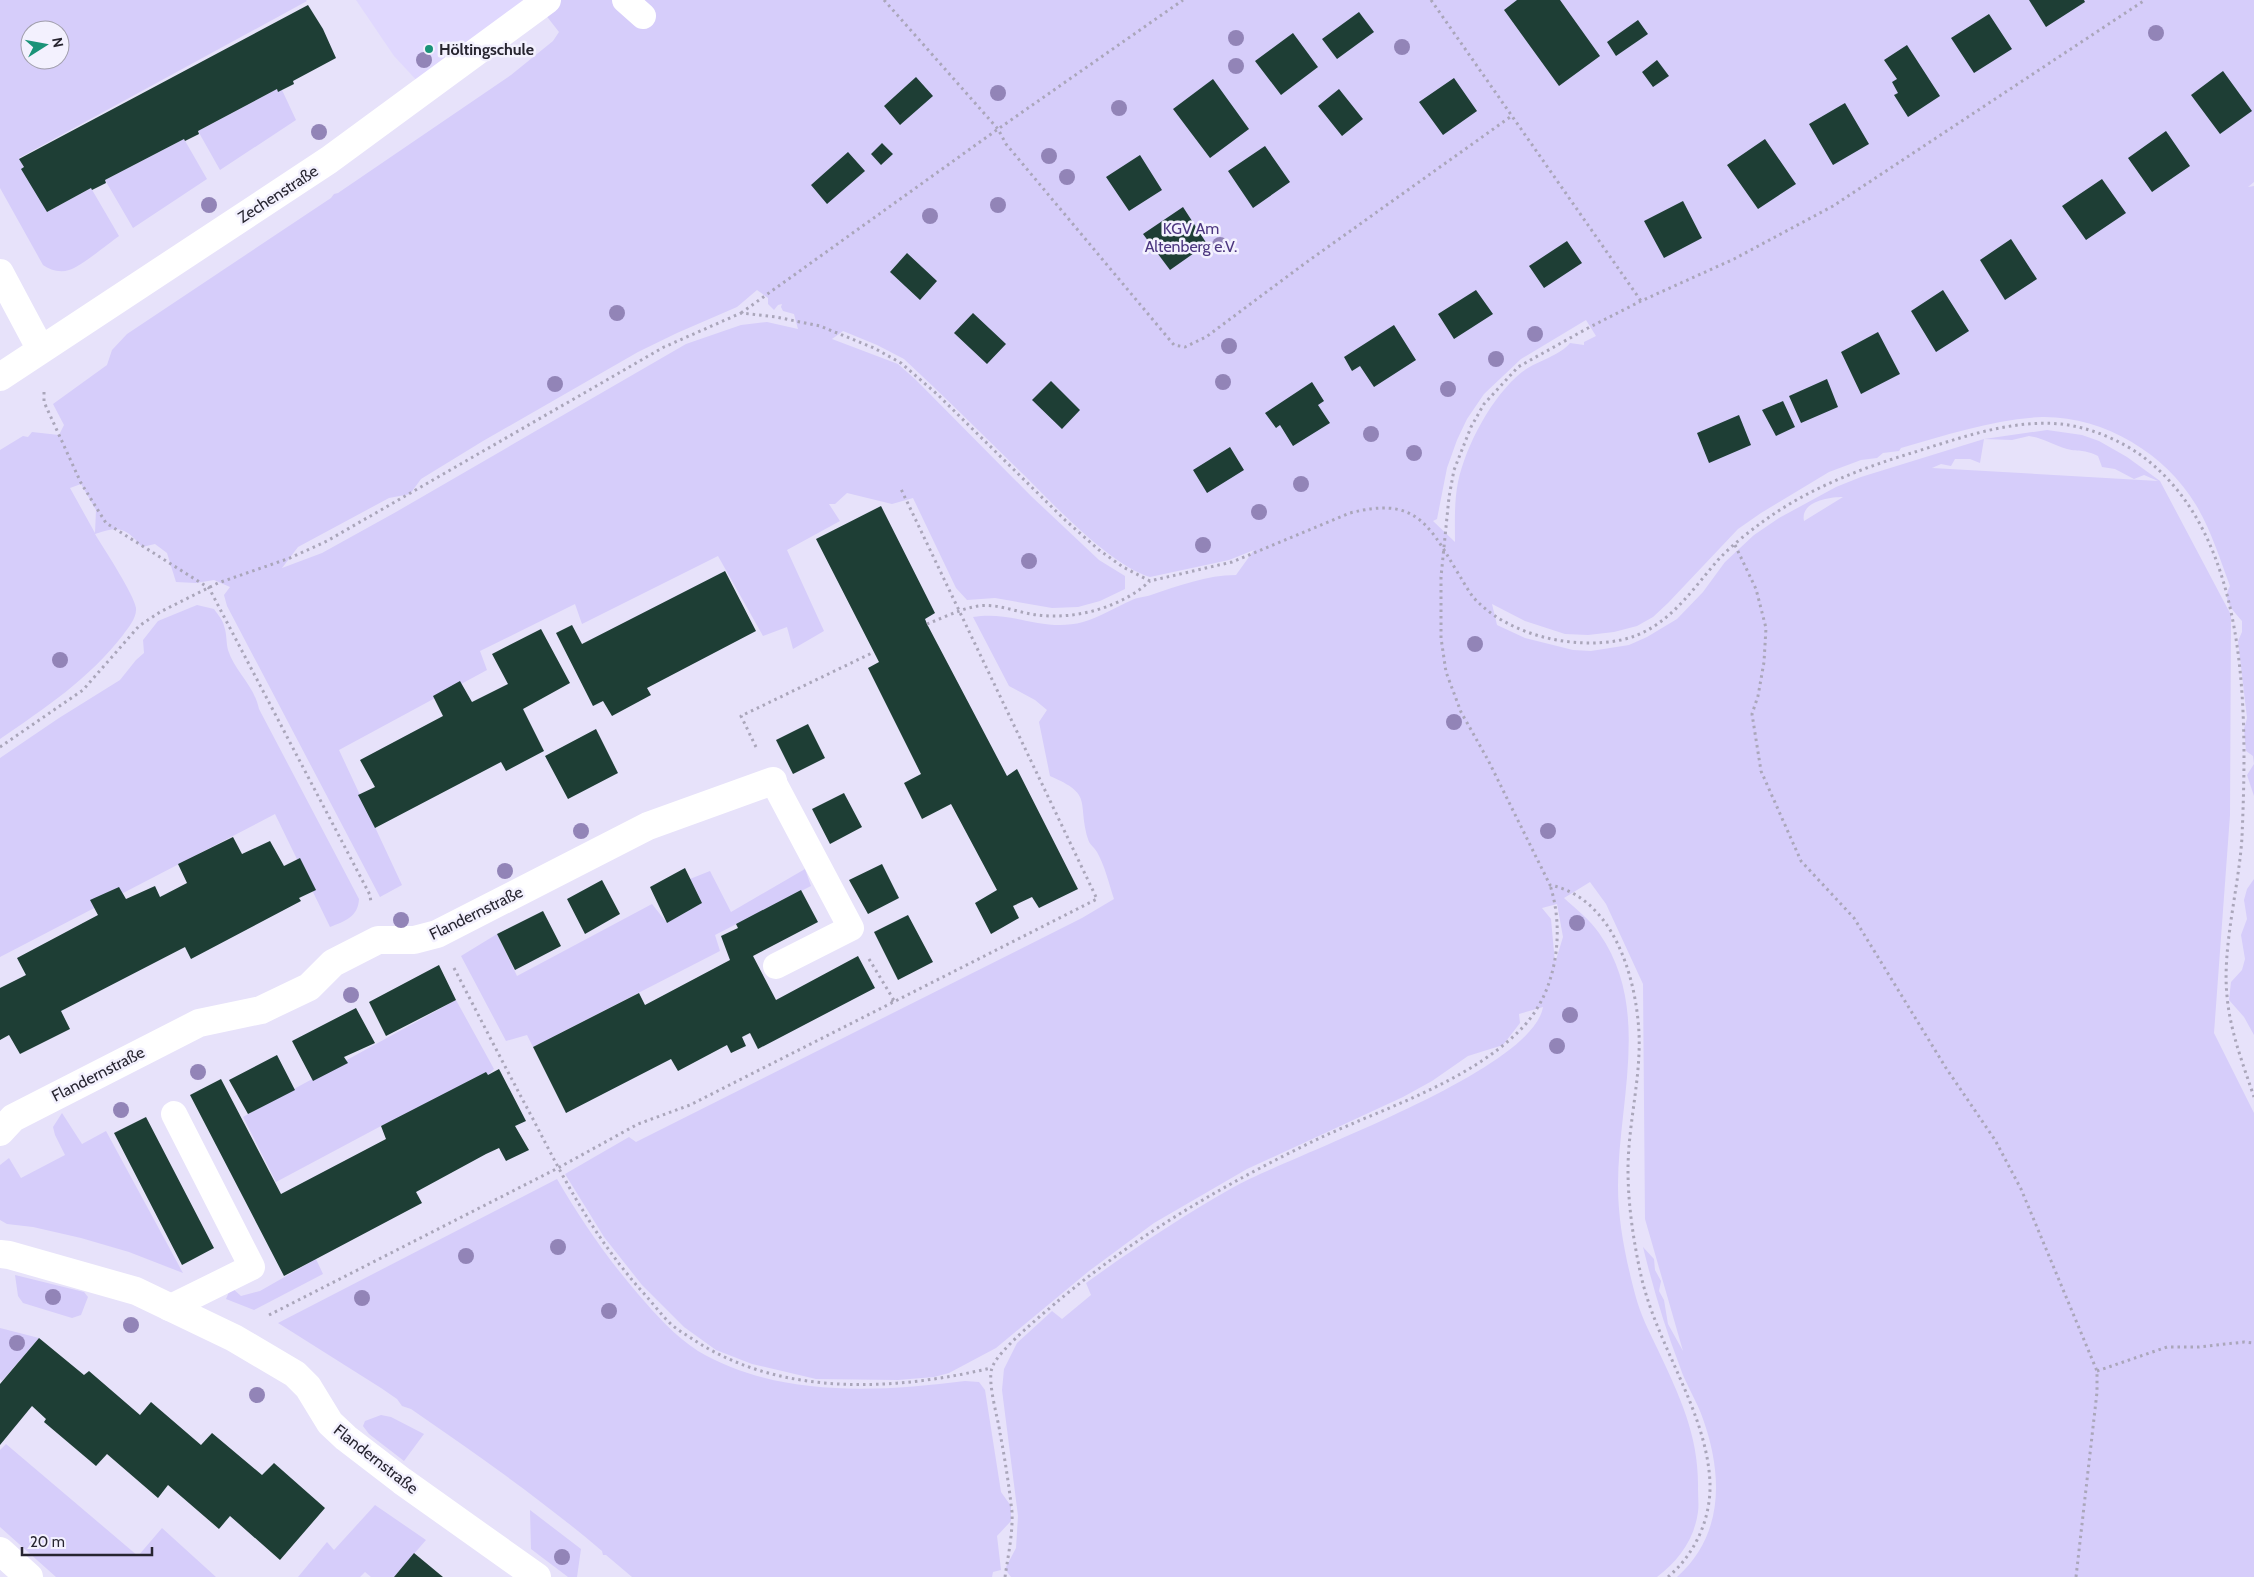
<svg xmlns="http://www.w3.org/2000/svg" width="2254" height="1577" font-family="Cabin,sans-serif">
<style>
.built{fill:#e0d8fe}
.green{fill:#d6cdfa;fill-rule:evenodd}
.building{fill:#1e3e35}
.lines{fill:none;stroke-linecap:round;stroke-linejoin:round}
.path{stroke:#aaa6ba;stroke-width:3;stroke-dasharray:2.5 4;stroke-linecap:butt}
.service{stroke:#fff;stroke-width:26}
.minor{stroke:#fff;stroke-width:28}
.tree{fill:#9284b7}
.poi-dot{fill:#1a9378;stroke:#f3f1fe;stroke-width:2}
.labels{text-anchor:middle;dominant-baseline:central;stroke-width:5;stroke-linejoin:round;paint-order:stroke}
.poi-label{font-size:16px;font-weight:bold;fill:#272530;stroke:#f3f1fe;text-anchor:start}
.street-label{font-size:16px;fill:#272530;stroke:#f3f1fe}
.park-label{font-size:16px;fill:#4d3780;stroke:#f3f1fe}
</style>
<rect width="100%" height="100%" fill="#e7e2fa"/>
<path class="built" d="M356 0H537L420 84 394 56Z"/>
<path class="green" d="M0 0H306L307 1 19 158 47 212 91 188 119 236C108 244 80 267 69 270 60 273 50 270 43 265L0 188ZM30 30H60V60H30Z
M551 0H2254V182L2248 187 2254 186V796L2247 775 2254 764 2253 756 2246 751 2244 729 2247 718 2238 641 2242 632V621C2234 611 2221 601 2230 586 2220 559 2211 530 2196 505 2165 453 2103 416 2042 417 1994 419 1947 435 1901 448L1899 451 1883 453 1877 458 1861 460 1829 472 1761 513 1738 529 1668 603 1653 617 1637 626 1614 632 1588 635 1565 634 1525 621 1492 604 1497 625 1525 638 1573 650 1591 651 1629 645 1647 637 1677 619 1703 592 1725 562 1754 535 1779 518 1836 487 1861 477 1984 439 2047 430 2082 435 2099 441 2127 457 2160 481 2231 615 2230 815 2214 1033 2254 1113V1577H1677C1724 1535 1723 1475 1703 1419 1697 1401 1686 1385 1680 1367 1665 1328 1653 1288 1643 1247L1654 1259 1655 1270 1661 1281 1659 1291 1664 1300 1668 1324 1683 1351 1645 1219 1643 984 1606 904 1590 882 1564 898C1576 909 1590 920 1599 933 1652 1008 1618 1102 1618 1186 1618 1222 1626 1260 1635 1294 1640 1314 1649 1331 1658 1350 1680 1397 1699 1436 1698 1489 1698 1497 1699 1505 1698 1512 1694 1540 1679 1560 1657 1577H1011L1005 1569 1016 1548 1018 1516 1002 1390 1004 1369 1017 1343 1052 1311 1062 1319 1091 1295 1086 1283C1133 1249 1181 1217 1232 1188 1293 1154 1532 1072 1543 1007L1519 1014 1520 1023 1503 1045 1468 1056 1432 1081 1403 1097 1247 1169 1154 1223 1089 1271 996 1348 949 1373 934 1377 898 1380 816 1379 752 1364 716 1350 684 1327 642 1285 604 1237 565 1174 629 1137 636 1142 1082 918 1114 899C1109 884 1105 866 1097 852 1094 847 1089 844 1088 839 1077 801 1094 795 1050 776L1039 722 1047 710 1035 700 1009 686 973 617C1012 610 1043 633 1083 622 1100 617 1116 607 1132 600 1138 597 1145 597 1151 595 1178 586 1207 575 1236 575L1254 550 1229 560 1150 577C1110 565 1054 505 1024 475 984 436 945 397 904 359L877 345 843 331 832 339 898 364 916 380 1031 496 1099 560 1125 576V589L1100 601 1078 607 1052 608 995 598 967 600 956 588 913 498 892 504 847 493 835 504H829L840 521 787 550 824 631 793 649 787 627 763 636 718 556 582 624 575 604 480 651 487 670 339 750 402 885 380 897 227 606 224 595 230 587 214 580 196 583 176 582 167 553 155 544 142 547C125 527 119 526 95 534 104 549 134 594 136 608 137 618 128 628 123 635 89 679 45 708 0 739V450L23 436 28 437 32 432 59 435 64 425 53 404 107 365 112 350 127 334 331 198 334 194 338 193 511 75 553 41 559 32 541 9ZM757 290 768 298V304L774 310 778 305 782 304 781 307 783 311 794 314 798 329 767 322 741 325 686 344 396 512 322 553 282 568 298 547 389 498 410 494 421 479 483 441 638 352 677 333 737 307ZM1586 320 1596 336 1584 342V345L1570 343C1560 356 1536 361 1522 372 1492 396 1466 445 1458 482 1454 502 1455 523 1455 542L1433 521 1437 519 1447 468 1457 440 1467 419 1484 394 1521 359ZM2029 436C2043 438 2053 445 2067 449 2080 452 2084 449 2098 456L2102 467 2115 469 2134 479 2144 475 2158 481 1932 468 1941 464 1951 466 1955 459H1970L1980 463 1984 439 2012 440ZM81 484 96 510 95 533 70 488ZM1843 497 1804 521C1800 502 1828 497 1843 497ZM1557 904 1563 937 1555 963 1551 919 1542 908Z
M277 89 282 90 296 120 220 170 198 131Z
M184 139 207 179 133 228 105 180Z
M197 605 214 609C218 615 223 620 224 626 227 634 226 642 228 650 235 672 254 685 259 709L359 899C358 917 345 921 330 927L275 814 0 957V758L59 718 120 680 136 660 144 653 143 640 158 621Z
M805 869 811 886 715 935 720 951 533 1047 527 1035 506 1041 461 956 497 934 517 976 652 904 667 923 702 903 690 879 710 871 731 912Z
M2254 879V1035L2244 1017 2229 1000 2231 982 2242 970 2245 959 2241 935 2247 919 2244 900 2247 889Z
M456 1000 494 1069 488 1075 381 1126 276 1182 243 1117Z
M62 1113 82 1144 106 1131 183 1273 129 1252 81 1238 33 1227 7 1224 0 1220V1165L9 1158 21 1178 65 1155 55 1135 53 1127Z
M557 1179C581 1220 607 1258 638 1294 656 1315 675 1336 698 1351 778 1398 877 1392 965 1381L979 1382 985 1390 1001 1492 1011 1506V1521L997 1536 1001 1570 993 1572 992 1577H632L606 1555H603L602 1551C541 1499 476 1454 411 1409L402 1406 397 1399 381 1388 278 1323Z
M316 1259 323 1274 254 1310 226 1299 231 1287 241 1296 260 1291Z
M15 1275 84 1292 88 1297 81 1315 72 1318 23 1303 18 1296Z
M0 1328 39 1338 2 1381 0 1379Z
M381 1415 391 1417 424 1434 404 1461 369 1434 363 1426 365 1421Z
M6 1444 138 1556 162 1528 216 1577H56L0 1527V1450Z
M375 1505 426 1540 394 1577H371L365 1572 360 1577H298L327 1542 334 1550Z
M530 1510 581 1549 577 1577H568L531 1549Z"/>
<path class="building" d="M1517 0H1560L1600 56 1559 86 1504 10Z
M2029 0H2084L2085 2 2046 27Z
M308 5 323 29 336 58 293 81 294 84 278 92 277 89 198 131 199 134 185 141 184 139 105 180 106 183 92 190 91 188 47 212 21 169 24 167 19 159Z
M1359 12 1374 32 1337 59 1322 39Z
M1989 14 2012 49 1974 73 1951 38Z
M1638 20 1648 34 1616 56 1607 42Z
M1293 33 1318 67 1281 95 1255 61Z
M1907 45 1940 96 1908 117 1894 95 1898 93 1892 82 1897 79 1884 60Z
M1657 60 1669 76 1653 87 1642 72Z
M2223 71 2252 111 2220 134 2191 95Z
M916 77 933 96 900 125 884 106Z
M1454 78 1477 111 1443 135 1419 102Z
M1213 79 1249 129 1210 158 1173 109Z
M1339 89 1363 119 1342 136 1318 106Z
M1845 103 1869 144 1833 165 1809 124Z
M2166 131 2190 166 2152 192 2128 158Z
M1765 139 1796 184 1758 209 1727 165Z
M882 143 893 154 881 165 871 154Z
M1265 146 1290 182 1253 208 1228 171Z
M848 152 865 171 827 204 811 185Z
M1140 155 1162 190 1129 211 1106 177Z
M2102 179 2126 213 2086 240 2062 206Z
M1683 201 1702 238 1664 258 1644 221Z
M1183 207 1207 244 1170 270 1143 234Z
M2011 239 2037 279 2005 300 1980 260Z
M1567 241 1582 263 1544 288 1529 266Z
M907 253 937 281 920 300 890 272Z
M1476 290 1493 314 1454 339 1438 314Z
M1943 290 1969 331 1936 352 1911 311Z
M973 313 1006 344 987 364 954 333Z
M1394 325 1416 360 1374 387 1360 366 1352 371 1344 357Z
M1878 332 1900 374 1861 394 1841 352Z
M1827 379 1838 407 1801 423 1789 396Z
M1051 381 1080 410 1062 429 1032 400Z
M1312 382 1324 401 1318 405 1330 423 1293 446 1280 425 1276 428 1265 413Z
M1783 401 1795 427 1776 436 1762 410Z
M1739 415 1751 445 1709 463 1697 433Z
M1230 447 1244 470 1207 493 1193 470Z
M881 506 935 613 925 619 927 624 1007 776 1017 769 1078 889 1039 908 1032 897 1013 906 1019 918 991 934 975 903 997 890 951 804 922 819 904 783 921 774 868 668 879 662 816 539Z
M725 571 756 631 647 688 651 695 612 716 603 701 593 706 556 633 572 625 582 644Z
M541 629 570 683 523 709 544 751 506 771 501 762 375 828 358 795 375 787 360 760 443 716 433 696 460 681 472 702 508 684 492 654Z
M808 724 825 758 793 774 776 740Z
M596 729 618 773 568 799 545 756Z
M844 793 862 827 830 844 812 809Z
M233 837 242 854 270 841 284 866 300 858 316 890 299 898 301 901 191 959 185 947 61 1011 70 1029 20 1054 9 1035 0 1040V988L26 975 17 958 98 915 90 900 119 887 126 899 155 886 160 897 187 883 178 864Z
M882 864 899 898 868 914 849 880Z
M685 868 702 903 667 923 650 887Z
M602 880 620 914 585 934 567 899Z
M801 890 818 922 753 956 776 1000 858 956 875 988 758 1049 750 1033 742 1037 746 1046 731 1053 727 1045 678 1071 671 1059 566 1113 533 1047 639 993 645 1005 730 960 721 936 738 928 736 924Z
M543 911 561 946 515 970 497 934Z
M908 915 933 962 898 980 874 932Z
M439 965 456 1000 386 1036 369 1002Z
M356 1008 375 1043 344 1057 348 1063 313 1081 292 1041Z
M277 1055 295 1090 248 1114 229 1080Z
M499 1069 526 1121 515 1126 529 1150 506 1161 499 1148 486 1154 416 1192 422 1203 284 1276 190 1095 221 1079 281 1194 386 1139 381 1126 486 1072 488 1075Z
M146 1117 214 1248 182 1265 114 1133Z
M39 1338 84 1375 89 1371 140 1415 151 1402 201 1445 212 1433 262 1475 274 1463 325 1508 280 1560 230 1516 219 1529 168 1485 158 1498 107 1454 96 1466 44 1422 46 1419 32 1406 0 1445V1384Z
M414 1553 443 1577H394Z"/>
<g class="lines">
<path class="path" d="M884 0 998 129 1006 144 1174 345 1185 347 1206 337 1304 264 1513 115
M1431 0 1641 301
M741 313 998 129 1183 0
M44 392V402L81 483 106 523 209 588 370 895 371 903
M1735 545 1756 589 1766 628 1764 662 1758 696 1752 714 1761 771 1801 861 1854 918 1946 1068 1995 1140 2021 1189 2097 1371V1392L2076 1577
M927 624C943 618 960 609 978 606 998 603 1018 613 1038 615 1076 620 1122 607 1150 581
M0 747 83 690 139 626 160 612 218 583 290 558 327 541 664 347 741 313 776 317 820 326 874 348 901 363 938 395 1065 520 1099 550 1123 567 1150 581 1232 562 1350 513C1412 497 1427 520 1456 570 1462 579 1467 589 1473 597 1507 635 1572 650 1621 640 1667 630 1690 592 1718 560 1730 547 1746 534 1761 523 1804 491 1854 471 1905 455 1955 440 2008 419 2061 424 2089 427 2120 440 2142 456 2251 537 2247 715 2242 837 2239 887 2222 947 2227 996 2230 1031 2243 1064 2254 1097
M756 747 741 716 874 652
M869 959 895 1002 889 999
M454 968C480 1018 506 1069 533 1119 567 1185 596 1241 647 1297 655 1306 663 1317 672 1325 679 1331 687 1335 694 1340 781 1397 894 1391 991 1368
M269 1315 558 1168 638 1124 690 1105 1097 899 900 487
M2097 1371 2167 1347H2199L2244 1342 2254 1343
M1005 1577C1008 1556 1013 1533 1012 1512 1009 1486 1005 1459 1000 1433 998 1418 987 1382 992 1368 997 1351 1043 1314 1058 1301 1138 1234 1228 1182 1322 1137 1387 1107 1473 1080 1523 1027 1557 991 1565 931 1550 885
M1668 1577C1695 1554 1711 1519 1710 1483 1707 1410 1655 1344 1640 1271 1633 1238 1628 1203 1628 1170 1628 1124 1641 1079 1639 1033 1636 976 1613 898 1550 885L1488 760 1461 712 1446 672 1441 638V577L1449 497 1454 470 1471 427 1484 404 1518 367 1588 328 1641 301 1734 259 1833 206 2145 0"/>
<path class="service" d="M625 0 643 16
M773 781 851 928 776 966
M169 1308 252 1267 174 1114"/>
<path class="minor" d="M0 273 41 350
M0 377 329 160 547 0
M0 1132 13 1118 199 1023 261 1010 309 987 333 963 378 940H414L437 934 648 826 773 781
M0 1254 9 1255 136 1291 234 1338 295 1374 308 1387 330 1423 346 1438 402 1481 537 1577
M0 1551 29 1577"/>
</g>
<g class="tree">
<circle cx="2156" cy="33" r="8"/>
<circle cx="1236" cy="38" r="8"/>
<circle cx="1402" cy="47" r="8"/>
<circle cx="424" cy="60" r="8"/>
<circle cx="1236" cy="66" r="8"/>
<circle cx="998" cy="93" r="8"/>
<circle cx="1119" cy="108" r="8"/>
<circle cx="319" cy="132" r="8"/>
<circle cx="1049" cy="156" r="8"/>
<circle cx="1067" cy="177" r="8"/>
<circle cx="209" cy="205" r="8"/>
<circle cx="998" cy="205" r="8"/>
<circle cx="930" cy="216" r="8"/>
<circle cx="1220" cy="245" r="8"/>
<circle cx="617" cy="313" r="8"/>
<circle cx="1535" cy="334" r="8"/>
<circle cx="1229" cy="346" r="8"/>
<circle cx="1496" cy="359" r="8"/>
<circle cx="1223" cy="382" r="8"/>
<circle cx="555" cy="384" r="8"/>
<circle cx="1448" cy="389" r="8"/>
<circle cx="1371" cy="434" r="8"/>
<circle cx="1414" cy="453" r="8"/>
<circle cx="1301" cy="484" r="8"/>
<circle cx="1259" cy="512" r="8"/>
<circle cx="1203" cy="545" r="8"/>
<circle cx="1029" cy="561" r="8"/>
<circle cx="1475" cy="644" r="8"/>
<circle cx="60" cy="660" r="8"/>
<circle cx="1454" cy="722" r="8"/>
<circle cx="581" cy="831" r="8"/>
<circle cx="1548" cy="831" r="8"/>
<circle cx="505" cy="871" r="8"/>
<circle cx="401" cy="920" r="8"/>
<circle cx="1577" cy="923" r="8"/>
<circle cx="351" cy="995" r="8"/>
<circle cx="1570" cy="1015" r="8"/>
<circle cx="1557" cy="1046" r="8"/>
<circle cx="198" cy="1072" r="8"/>
<circle cx="121" cy="1110" r="8"/>
<circle cx="558" cy="1247" r="8"/>
<circle cx="466" cy="1256" r="8"/>
<circle cx="53" cy="1297" r="8"/>
<circle cx="362" cy="1298" r="8"/>
<circle cx="609" cy="1311" r="8"/>
<circle cx="131" cy="1325" r="8"/>
<circle cx="17" cy="1343" r="8"/>
<circle cx="257" cy="1395" r="8"/>
<circle cx="562" cy="1557" r="8"/>
</g>
<circle class="poi-dot" cx="429" cy="49" r="5"/>
<g class="labels">
<g class="poi-label">
<text x="439" y="49">Höltingschule</text>
</g>
<g class="street-label">
<text transform="translate(278 194) rotate(-33)">Zechenstraße</text>
<text transform="translate(476 913) rotate(-26)">Flandernstraße</text>
<text transform="translate(98 1074) rotate(-27)">Flandernstraße</text>
<text transform="translate(376 1459) rotate(38)">Flandernstraße</text>
</g>
<g class="park-label">
<text x="1191" y="228">KGV Am<tspan x="1191" dy="18">Altenberg e.V.</tspan></text>
</g>
</g>
<g transform="translate(45 45) rotate(79)"><circle r="24" fill="#f3f1fe" stroke="#a19fac"/>
<path d="M0-4L9 19L0 12L-9 19Z" fill="#1a9378"/>
<text y="-8" font-size="14" font-weight="bold" text-anchor="middle" fill="#272530">N</text>
</g>
<path d="M22 1547v8h130v-8" fill="none" stroke="#272530" stroke-width="2.5"/>
<text x="30" y="1547" font-size="15" fill="#272530" stroke="#f3f1fe" stroke-width="4" paint-order="stroke">20 m</text>
</svg>
